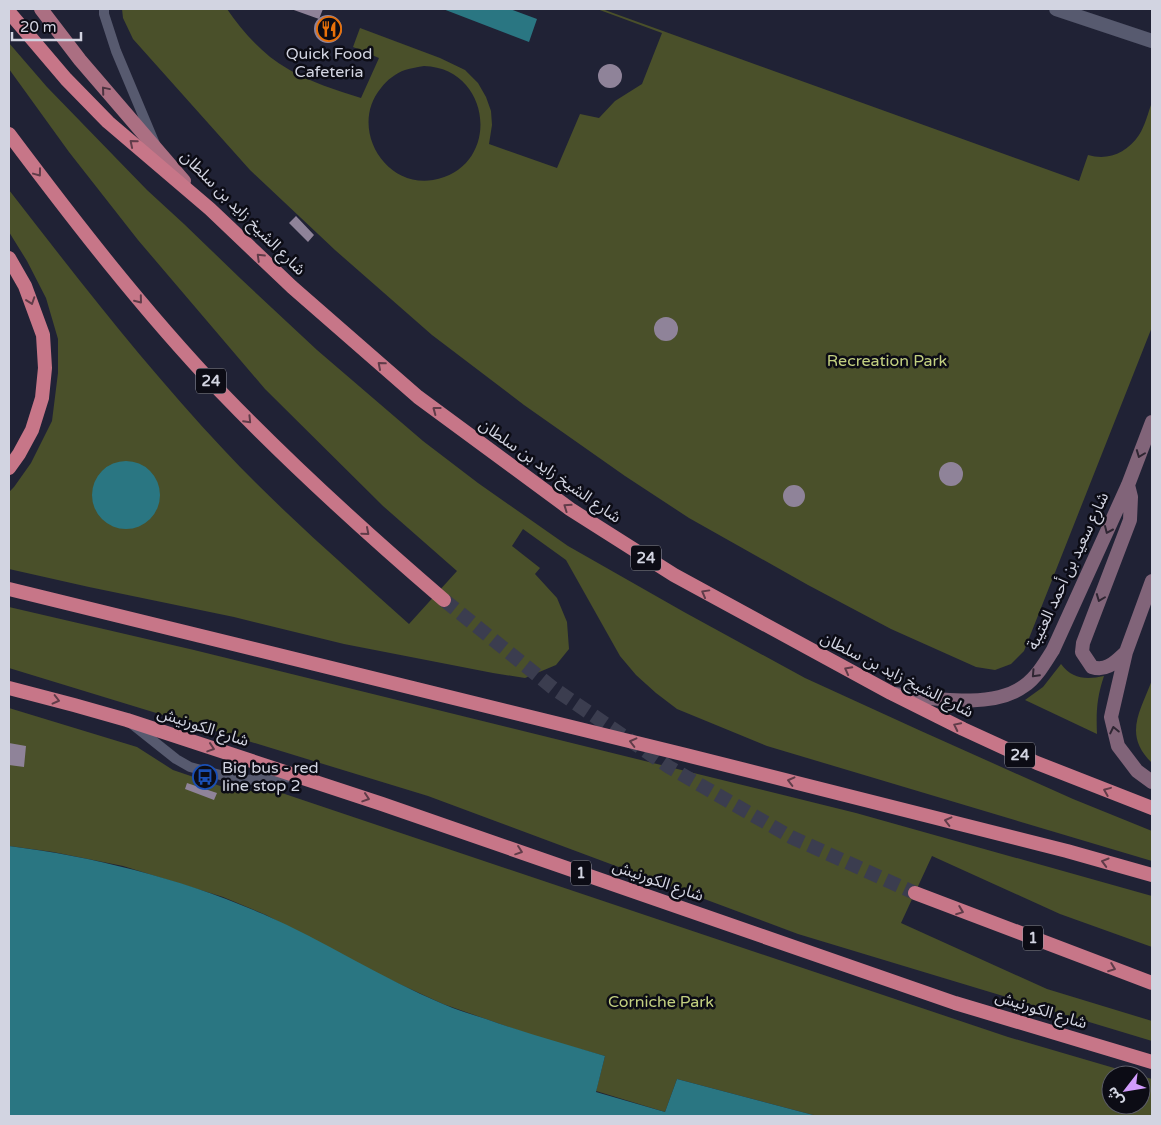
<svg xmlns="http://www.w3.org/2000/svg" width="1161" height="1125" font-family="'Varela Round','Noto Sans Arabic',sans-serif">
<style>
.green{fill:#4a502a;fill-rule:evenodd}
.water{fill:#2a7682}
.building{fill:#8f8399}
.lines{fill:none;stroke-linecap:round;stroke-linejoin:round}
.trunk-tunnel{stroke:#3b3d4f;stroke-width:14;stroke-dasharray:14 7;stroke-linecap:butt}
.service{stroke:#575a6f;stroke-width:10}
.minor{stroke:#575a6f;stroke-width:14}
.secondary{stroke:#816479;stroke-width:14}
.primary{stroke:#ab6f82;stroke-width:14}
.trunk{stroke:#c77688;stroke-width:14}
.oneway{stroke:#4c3441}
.oneway2{stroke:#603c49}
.oneway3{stroke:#2f2633}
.labels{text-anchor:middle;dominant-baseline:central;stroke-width:5;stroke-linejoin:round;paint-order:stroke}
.shield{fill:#0c0c15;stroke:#9798a4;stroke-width:1}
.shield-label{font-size:15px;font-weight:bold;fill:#d2d4e1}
.poi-label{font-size:16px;fill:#d2d4e1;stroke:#0c0c15}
.street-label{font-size:16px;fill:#d2d4e1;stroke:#0c0c15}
.park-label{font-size:16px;fill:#c3d080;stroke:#0c0c15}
</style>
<rect width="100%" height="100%" fill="#202235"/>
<path class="green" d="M122 9H227C243 32 263 55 288 69 310 82 336 90 361 98L379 58 353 47 360 28 440 58 465 70 478 83 486 97 491 111 492 125 489 144 557 168 580 114 599 118 615 101 642 84 662 33 597 9H602L1079 181 1088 155C1108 161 1127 153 1139 135 1145 126 1148 113 1152 102V327L1024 651 1011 664 995 670 976 667 891 629 808 585 689 518 625 476 524 405 432 335 335 250 250 170 133 39 123 18ZM424 66C493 68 502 168 433 180 383 188 349 126 381 88 387 80 396 73 405 70 411 68 418 67 424 66Z
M9 43 47 87 147 190 184 224 241 279 317 350 423 441 478 483 568 546 684 612 805 678 921 731 1073 799 1152 831V861L767 746 677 709 656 693 636 675 620 656 566 560 523 529 512 546 540 568 535 574 557 598 567 622 569 649 556 665 525 678 493 673 344 644 234 617 89 587 9 569V492L14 487 31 463 52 421 58 373V339L46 298 27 261 9 232V190C78 279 147 368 224 450 282 512 346 567 409 624L457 571 383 506 265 389 138 240 69 152 9 69Z
M9 607 194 650 856 813 1152 896V947L1060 914 932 856 901 923 1047 989 1152 1021V1041L798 934 428 796 9 668Z
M1061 664C1072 679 1086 680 1104 676 1097 697 1096 711 1097 734L1025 700 1043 687Z
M1152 680V763C1123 735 1140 712 1152 680Z
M9 708 137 747 173 770 238 792 270 789 1008 1037 1138 1075H1111V1105H1141V1076L1152 1079V1116H817L677 1079 665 1112 596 1091 605 1056 540 1038 443 1004 382 976 266 915 223 897 123 866 53 852 9 846Z"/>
<path class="water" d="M443 9H510L537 19 529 42Z
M92 495a34 34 0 1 1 68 0a34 34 0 1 1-68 0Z
M9 846C96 857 182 879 263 914 325 941 381 978 443 1004 457 1010 471 1014 486 1019 525 1033 565 1044 605 1056L596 1092 665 1112 677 1079 817 1116H9Z"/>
<path class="building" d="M291 9H323L319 19Z
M314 29a14 14 0 1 1 28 0a14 14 0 1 1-28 0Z
M598 76a12 12 0 1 1 24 0a12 12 0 1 1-24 0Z
M296 216 314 235 308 242 289 223Z
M654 329a12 12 0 1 1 24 0a12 12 0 1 1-24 0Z
M939 474a12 12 0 1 1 24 0a12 12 0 1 1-24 0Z
M783 496a11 11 0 1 1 22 0a11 11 0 1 1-22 0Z
M9 743 26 746 24 767 9 765Z
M187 783 217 793 214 800 185 789Z"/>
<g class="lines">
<path class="trunk-tunnel" d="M444 600 553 688 669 767 791 837 915 893"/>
<path class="service" d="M104 9V14L116 51 155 144
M132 724 176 759 190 767 228 777 246 780 294 777"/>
<path class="minor" d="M1056 9 1152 41"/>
<path class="secondary" d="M1152 581 1126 652 1111 717 1118 746 1137 771 1152 782
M1126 652C1116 661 1107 672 1092 667L1082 652 1083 643 1130 520 1131 497 1128 485
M894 694C931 698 992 710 1024 686 1036 678 1045 663 1053 650L1128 485 1152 422"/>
<path class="primary" d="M41 9 80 60 184 181"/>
<path class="trunk" d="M9 12 66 79 108 122 210 209 292 287 418 397 570 509 674 575 891 693 963 729 1037 763 1152 808
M9 134C75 222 143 310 220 391 291 465 366 533 444 600
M9 258 25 286 43 335 45 368 42 398 32 430 19 454 9 468
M9 589 686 755 1067 851 1152 875
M9 688 74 705 127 720 382 804 955 1003 1152 1062
M915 893 1152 983"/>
</g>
<defs><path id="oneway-chevron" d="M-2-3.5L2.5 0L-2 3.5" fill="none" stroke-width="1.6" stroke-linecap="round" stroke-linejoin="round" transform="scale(1.25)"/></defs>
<use class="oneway" href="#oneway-chevron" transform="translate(105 90) rotate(-130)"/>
<g class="oneway2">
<use href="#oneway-chevron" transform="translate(133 143) rotate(-140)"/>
<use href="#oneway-chevron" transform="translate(38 173) rotate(53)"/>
<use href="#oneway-chevron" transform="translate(260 257) rotate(-136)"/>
<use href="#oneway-chevron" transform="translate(139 300) rotate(51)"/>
<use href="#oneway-chevron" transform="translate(31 301) rotate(71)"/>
<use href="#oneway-chevron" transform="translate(381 365) rotate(-139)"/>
<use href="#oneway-chevron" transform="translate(436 410) rotate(-143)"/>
<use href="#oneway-chevron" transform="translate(248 420) rotate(46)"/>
<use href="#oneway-chevron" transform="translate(567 507) rotate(-145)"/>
<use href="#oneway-chevron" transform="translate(366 532) rotate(41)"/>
<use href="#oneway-chevron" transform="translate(705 593) rotate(-151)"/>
<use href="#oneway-chevron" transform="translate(848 670) rotate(-152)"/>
<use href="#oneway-chevron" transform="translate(56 700) rotate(14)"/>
<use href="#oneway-chevron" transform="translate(957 726) rotate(-154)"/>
<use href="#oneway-chevron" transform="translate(633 742) rotate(-166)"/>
<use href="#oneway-chevron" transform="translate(211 748) rotate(18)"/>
<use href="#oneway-chevron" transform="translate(791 781) rotate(-166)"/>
<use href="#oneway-chevron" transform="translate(1107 791) rotate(-158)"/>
<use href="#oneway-chevron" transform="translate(366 798) rotate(18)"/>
<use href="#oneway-chevron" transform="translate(948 821) rotate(-166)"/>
<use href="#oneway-chevron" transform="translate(519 851) rotate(19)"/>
<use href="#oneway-chevron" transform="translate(1105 862) rotate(-164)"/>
<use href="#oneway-chevron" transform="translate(960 911) rotate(21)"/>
<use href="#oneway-chevron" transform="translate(1112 968) rotate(21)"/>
</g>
<g class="oneway3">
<use href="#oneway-chevron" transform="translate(1140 454) rotate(111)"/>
<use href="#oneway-chevron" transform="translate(1108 530) rotate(114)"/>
<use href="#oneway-chevron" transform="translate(1100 598) rotate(111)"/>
<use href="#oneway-chevron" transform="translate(1035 674) rotate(133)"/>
<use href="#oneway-chevron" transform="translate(1114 730) rotate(-102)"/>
</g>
<defs>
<symbol id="restaurant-ring" viewBox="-11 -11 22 22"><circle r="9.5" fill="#0c0c15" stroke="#e8710a" stroke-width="1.5"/><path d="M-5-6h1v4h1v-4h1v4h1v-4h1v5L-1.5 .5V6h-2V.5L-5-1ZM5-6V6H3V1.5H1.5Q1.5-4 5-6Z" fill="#e8710a"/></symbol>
<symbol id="bus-ring" viewBox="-11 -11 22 22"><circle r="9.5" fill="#0c0c15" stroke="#1a4fb4" stroke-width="1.5"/><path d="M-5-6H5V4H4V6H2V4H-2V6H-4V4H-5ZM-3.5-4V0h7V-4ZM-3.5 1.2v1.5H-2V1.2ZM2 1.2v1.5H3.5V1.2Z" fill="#1a4fb4"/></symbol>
</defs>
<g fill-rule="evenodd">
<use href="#restaurant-ring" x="315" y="15" width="28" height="28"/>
<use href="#bus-ring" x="191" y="763" width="28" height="28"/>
</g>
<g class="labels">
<g class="shield">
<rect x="196" y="368.5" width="30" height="25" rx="4"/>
<rect x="631" y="545.5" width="30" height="25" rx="4"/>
<rect x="1005" y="742.5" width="30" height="25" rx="4"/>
<rect x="571" y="860.5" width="20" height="25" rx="4"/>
<rect x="1023" y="925.5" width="20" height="25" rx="4"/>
</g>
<g class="shield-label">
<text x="211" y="381">24</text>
<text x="646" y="558">24</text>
<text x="1020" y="755">24</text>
<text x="581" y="873">1</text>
<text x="1033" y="938">1</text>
</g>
<g class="poi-label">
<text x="329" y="54">Quick Food<tspan x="329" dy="18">Cafeteria</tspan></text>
<text x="222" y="768" text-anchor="start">Big bus - red<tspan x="222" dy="18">line stop 2</tspan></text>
</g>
<g class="street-label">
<text transform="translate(243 213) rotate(45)">شارع الشيخ زايد بن سلطان</text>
<text transform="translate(550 471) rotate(35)">شارع الشيخ زايد بن سلطان</text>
<text transform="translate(1068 571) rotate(-65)">شارع سعيد بن أحمد العتيبة</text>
<text transform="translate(897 675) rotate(27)">شارع الشيخ زايد بن سلطان</text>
<text transform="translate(203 727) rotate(18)">شارع الكورنيش</text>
<text transform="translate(658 881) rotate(19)">شارع الكورنيش</text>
<text transform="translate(1041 1010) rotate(17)">شارع الكورنيش</text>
</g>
<g class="park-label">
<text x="887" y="361">Recreation Park</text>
<text x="661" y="1002">Corniche Park</text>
</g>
</g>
<rect width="1161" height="1125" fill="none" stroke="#d2d4e1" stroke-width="20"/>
<g transform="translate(1126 1090) rotate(239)"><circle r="24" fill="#0c0c15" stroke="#5b5c67"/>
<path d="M0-4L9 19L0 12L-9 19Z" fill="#d29cfd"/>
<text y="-8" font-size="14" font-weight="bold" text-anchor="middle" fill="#d2d4e1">ش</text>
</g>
<path d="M12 32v8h69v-8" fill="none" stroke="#d2d4e1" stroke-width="2.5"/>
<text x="20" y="32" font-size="15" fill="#d2d4e1" stroke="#0c0c15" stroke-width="4" paint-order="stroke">20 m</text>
</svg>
